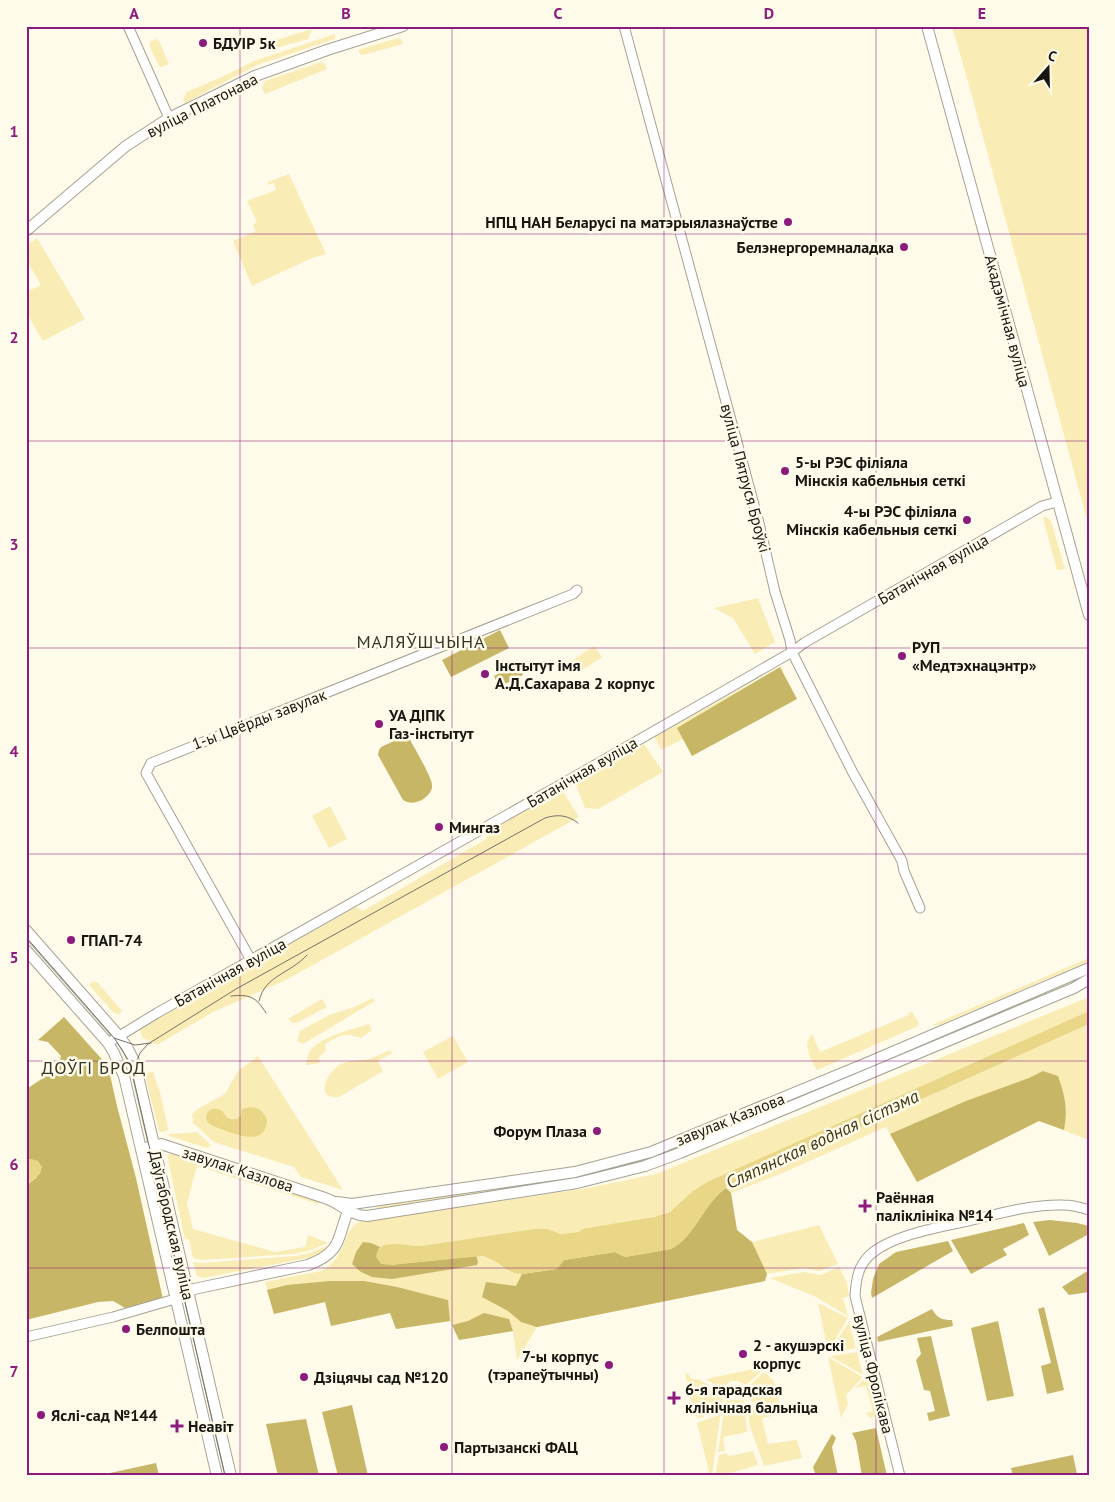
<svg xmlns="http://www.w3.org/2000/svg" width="1115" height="1502" font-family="'PT Sans',sans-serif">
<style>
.green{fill:#f9ecb5}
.forest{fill:#c8b667}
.water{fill:#e9d787}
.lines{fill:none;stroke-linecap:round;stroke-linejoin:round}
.minor-casing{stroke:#a5a293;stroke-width:11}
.major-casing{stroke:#a5a293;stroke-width:12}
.minor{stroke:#fff;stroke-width:9}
.major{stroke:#fff;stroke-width:10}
.tram{stroke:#757369;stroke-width:1}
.grid{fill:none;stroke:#8c1b7d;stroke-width:1;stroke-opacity:0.55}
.poi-dot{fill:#8c1b7d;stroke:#fffbeb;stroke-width:2}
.labels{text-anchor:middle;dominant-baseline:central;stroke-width:5;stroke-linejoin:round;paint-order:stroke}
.poi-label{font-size:16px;font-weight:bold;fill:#181611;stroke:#fffbeb;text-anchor:start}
.street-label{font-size:16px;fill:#181611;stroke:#fffbeb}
.neighbourhood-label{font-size:18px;letter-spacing:1px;fill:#373428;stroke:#fffbeb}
.water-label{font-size:18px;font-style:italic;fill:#3f3715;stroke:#fffbeb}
.neatline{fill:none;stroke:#8c1b7d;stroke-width:2}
.grid-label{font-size:16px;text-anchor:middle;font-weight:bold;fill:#8c1b7d}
</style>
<rect width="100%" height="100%" fill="#fffbeb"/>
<path class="green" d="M952 26H1089V527L970 89Z
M312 29 308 39 272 49 270 42Z
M335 34V39L257 65 185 103 183 100 187 92 226 75 254 61Z
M398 38 401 39 403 44 363 55 360 54 358 50Z
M156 39 159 41 169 64 161 67 159 66 150 47V42Z
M321 62 325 64 327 69 265 94 262 88 265 81Z
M289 174 326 254 312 258 252 286 233 241 256 231 253 225 257 222 247 201 276 190 274 183 268 185V182Z
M37 238 85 319 43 341 26 312V292L41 285 26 259V246Z
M1046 517 1051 521 1065 569 1057 570 1043 518Z
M758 598 775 642 755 654 733 618 714 608Z
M594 646 602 657 576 674 569 663Z
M780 667 783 670 694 755 685 738 661 750 655 737Z
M644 744 663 772 598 809 585 808 576 785Z
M560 792H563L579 817 286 980 213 1012 157 1045 142 1037 140 1029 356 907 363 911 486 839 488 831Z
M330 806 347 839 329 848 312 816Z
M1089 958V961L939 1025H932Z
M1089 974V976L894 1060 893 1057Z
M92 982H97L122 1011 120 1014 114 1013 89 985Z
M1089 997V1011L707 1182 693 1191 676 1208 662 1215 579 1232 561 1234 547 1229H534L421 1246C408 1247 397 1244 384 1245L488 1257C496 1261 501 1268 508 1271 522 1278 542 1271 556 1269L564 1260 615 1252 735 1183 1089 1024V1140L1039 1121 917 1182 886 1127 785 1172 731 1193 737 1230 752 1242 819 1225 838 1264 819 1271 803 1268 767 1274 765 1281 537 1327 517 1360 513 1331 459 1340 450 1321 396 1329 390 1313 331 1326 325 1302 274 1314 265 1282 321 1271C347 1259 342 1229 359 1222L588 1188 656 1174Z
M373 998 375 1001 303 1044 297 1041 300 1031 329 1015 354 1007Z
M322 999 327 1007 298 1022 293 1023 288 1019Z
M912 1012 919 1023 918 1026 817 1070 815 1067C810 1057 802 1044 812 1034L820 1052 909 1015 908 1013Z
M369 1024 372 1030 361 1038C344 1032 340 1035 325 1044L326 1051 319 1057 320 1063 306 1065C307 1060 307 1054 311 1050 322 1036 353 1029 369 1024Z
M453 1036 468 1062 438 1079 423 1052Z
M390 1050 392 1053 378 1061 383 1071 339 1097C315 1100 326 1074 338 1066 345 1060 359 1061 368 1059 376 1057 383 1053 390 1050Z
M258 1056 343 1190 301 1177 294 1167 214 1142 193 1123 192 1114 196 1110 225 1094 238 1071Z
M153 1071 158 1088H159L168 1128 167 1131 161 1132 159 1131 145 1075Z
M730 1126 731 1128 655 1159 588 1177 463 1197 378 1209 377 1206 579 1176 632 1163 655 1156Z
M197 1132 211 1145 207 1148 169 1136V1134Z
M175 1153 320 1200 318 1204 197 1166 187 1203 193 1229 275 1252 305 1247 308 1235 328 1243 308 1251 293 1254 202 1260 193 1258 189 1239H185L167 1155Z
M329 1245 322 1253 318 1256 203 1278 197 1276 193 1262 202 1263 295 1256 310 1253Z
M839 1267 847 1283 849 1296 843 1298 848 1316 816 1297 770 1278 804 1272 820 1275Z
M818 1303 848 1318 828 1351Z
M849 1322 856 1348 829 1353Z
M857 1352 863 1375 830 1356Z
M828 1357 862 1377V1378L846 1395 848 1404 841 1418Z
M758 1368 762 1371 746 1385C738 1381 733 1378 726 1385L725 1392 706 1379Z
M764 1372 774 1381 776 1386 753 1394 749 1386Z
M685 1373 688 1374 692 1379 701 1380 723 1396 712 1476H710L697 1423 717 1416 713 1405 702 1408 704 1417 699 1418 694 1415Z
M863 1380 872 1384 878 1411 877 1416 871 1418 869 1417 866 1413 873 1411 866 1386 855 1388Z
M776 1389 782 1416 749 1400 752 1396Z
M726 1399C733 1400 738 1399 744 1401L747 1432 723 1437 725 1451 718 1452Z
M748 1404 764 1411 777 1415 762 1418 768 1444 797 1440 802 1458 764 1466 749 1423Z
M753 1451 758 1465 720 1476H715L719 1455 726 1453 729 1456Z"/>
<path class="forest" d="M500 630 509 648 451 677 442 660Z
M517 664 523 675 499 687 494 676Z
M780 667 797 699 692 756 677 728Z
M405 736 409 738C414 747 431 776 432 784 433 791 428 796 422 800 415 803 410 804 403 800L378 755 379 750 381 747Z
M64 1017 108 1066 117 1106 136 1178 163 1299 125 1308 113 1301 98 1302 26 1320V1186L37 1177 31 1159H26V1089C38 1082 57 1070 61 1056L48 1042 38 1040Z
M1043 1071 1058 1076C1065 1096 1068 1109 1064 1130L1039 1121 917 1182 890 1134 966 1101 1029 1078Z
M726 1188 731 1193 737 1230 752 1242 767 1274 765 1281 537 1327 521 1322 508 1311 482 1297 486 1282 516 1286 522 1274 556 1269 564 1260 615 1252 625 1257 671 1249C694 1238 704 1203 726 1188Z
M1050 1220 1077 1223 1089 1226V1238L1087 1235 1049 1256 1033 1222Z
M1024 1223 1029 1235 1003 1249 1007 1255 971 1274 951 1240Z
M948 1241 953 1251 872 1298 871 1293 873 1279 879 1264 896 1252Z
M363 1242 371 1243 380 1247 378 1250 390 1265 476 1256 478 1261 477 1265 392 1279 372 1277 361 1272 352 1264 356 1252Z
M1089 1270V1292L1069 1295 1062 1287Z
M330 1281H364L397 1287 448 1300 450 1321 396 1329 390 1313 331 1326 325 1302 274 1314 267 1290 287 1285Z
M1044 1307 1064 1390 1047 1394 1041 1366 1051 1363 1038 1309Z
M932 1309C937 1318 942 1320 952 1320L953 1326 878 1342 877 1337Z
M484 1313 509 1319 513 1331 459 1340 452 1325 468 1321Z
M998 1321 1014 1396 987 1401 971 1328Z
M931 1336 950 1416 929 1421 927 1413 935 1411 930 1391 924 1390 916 1360 921 1354 917 1338Z
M352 1405 368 1476H338L322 1412Z
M306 1419 319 1476H278L266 1424Z
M876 1428 887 1476H862L856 1441 852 1433Z
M832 1434 836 1438 832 1447 838 1476H816L813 1467Z
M1073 1455 1077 1474 1071 1476H1013L1011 1468Z
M156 1463 159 1476H96Z"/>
<path class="water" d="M1089 1011V1024L735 1183C729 1186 723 1189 718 1194 703 1210 691 1240 671 1249L625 1257 615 1252 564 1260 557 1269 522 1274C505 1274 498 1259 482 1256L390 1265 381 1264 376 1257C378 1236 406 1247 421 1246L534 1229H547L561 1234 579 1232 582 1229 654 1217 670 1212 693 1191 707 1182Z
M249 1107C258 1107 264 1111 267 1120 266 1150 230 1132 213 1126 201 1121 206 1107 217 1109 227 1110 223 1122 237 1119L241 1115 242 1109Z
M26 1159H31L38 1161 42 1167 40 1174 26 1186Z"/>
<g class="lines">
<defs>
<path id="minor" d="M128 26 169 118
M624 26 737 442 759 523 775 592 790 640 792 652 852 771 902 861 904 871 920 908
M251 960 146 773 151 763 573 594 577 590
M108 1043 157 1013 567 781 792 652 804 643 1042 506 1057 502
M26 1337 113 1317 175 1299
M900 1476 855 1296C856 1280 858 1265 871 1254 893 1235 940 1227 968 1221 998 1214 1031 1204 1063 1205 1072 1205 1080 1207 1089 1210"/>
<path id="major" d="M927 26 1089 615
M26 231 126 146 169 118 255 76 327 50 403 26
M26 930 119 1036 127 1047 135 1063 231 1476
M26 950 108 1043 114 1053 124 1076 217 1476
M141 1149 161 1144 325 1198C340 1203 351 1216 367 1216L577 1183 645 1166 680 1153 1074 988 1089 979
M337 1202 352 1204 575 1172 651 1152 869 1062 1089 968
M183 1295 194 1289 308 1265C346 1251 336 1234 351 1205"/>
</defs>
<use href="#minor" class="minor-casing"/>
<use href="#major" class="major-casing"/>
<use href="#minor" class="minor"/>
<use href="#major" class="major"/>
<path class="tram" d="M26 937 115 1039 130 1063 225 1476
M231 996C250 994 256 997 266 1013
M259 1001C265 975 290 974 307 955
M114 1038 135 1045 151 1043
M132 1072 140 1053 148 1044 236 989 545 818C557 814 568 815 578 823"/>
</g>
<path class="grid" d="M240 26V1476M452 26V1476M664 26V1476M876 26V1476M26 234H1089M26 441H1089M26 648H1089M26 854H1089M26 1061H1089M26 1268H1089"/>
<g class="poi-dot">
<circle cx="203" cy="43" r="5"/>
<circle cx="788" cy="222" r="5"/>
<circle cx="904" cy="247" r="5"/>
<circle cx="785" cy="471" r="5"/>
<circle cx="967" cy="520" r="5"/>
<circle cx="902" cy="656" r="5"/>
<circle cx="485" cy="674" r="5"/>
<circle cx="379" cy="724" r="5"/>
<circle cx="439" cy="827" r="5"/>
<circle cx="71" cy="940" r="5"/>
<circle cx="597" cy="1131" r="5"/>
<path d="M862.5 1198.5h5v5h5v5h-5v5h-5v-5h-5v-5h5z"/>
<circle cx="126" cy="1329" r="5"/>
<circle cx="743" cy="1354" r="5"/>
<circle cx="609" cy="1365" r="5"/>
<circle cx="304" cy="1377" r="5"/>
<path d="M671.5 1390.5h5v5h5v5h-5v5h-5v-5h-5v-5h5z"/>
<circle cx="41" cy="1415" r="5"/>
<path d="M174.5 1418.5h5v5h5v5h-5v5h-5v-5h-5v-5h5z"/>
<circle cx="444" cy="1447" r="5"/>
</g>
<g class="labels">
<g class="poi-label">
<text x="213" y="43">БДУІР 5к</text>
<text x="778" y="222" text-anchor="end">НПЦ НАН Беларусі па матэрыялазнаўстве</text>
<text x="894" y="247" text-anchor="end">Белэнергоремналадка</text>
<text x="795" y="462">5-ы РЭС філіяла<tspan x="795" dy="18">Мінскія кабельныя сеткі</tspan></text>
<text x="957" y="511" text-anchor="end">4-ы РЭС філіяла<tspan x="957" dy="18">Мінскія кабельныя сеткі</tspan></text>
<text x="912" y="647">РУП<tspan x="912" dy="18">«Медтэхнацэнтр»</tspan></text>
<text x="495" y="665">Інстытут імя<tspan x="495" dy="18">А.Д.Сахарава 2 корпус</tspan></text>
<text x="389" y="715">УА ДІПК<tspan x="389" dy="18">Газ-інстытут</tspan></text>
<text x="449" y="827">Мингаз</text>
<text x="81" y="940">ГПАП-74</text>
<text x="587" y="1131" text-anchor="end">Форум Плаза</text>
<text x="876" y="1197">Раённая<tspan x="876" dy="18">паліклініка №14</tspan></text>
<text x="136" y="1329">Белпошта</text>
<text x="753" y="1345">2 - акушэрскі<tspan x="753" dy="18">корпус</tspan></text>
<text x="599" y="1356" text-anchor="end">7-ы корпус<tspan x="599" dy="18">(тэрапеўтычны)</tspan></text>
<text x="314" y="1377">Дзіцячы сад №120</text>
<text x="685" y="1389">6-я гарадская<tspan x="685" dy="18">клінічная бальніца</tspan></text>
<text x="51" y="1415">Яслі-сад №144</text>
<text x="188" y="1426">Неавіт</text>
<text x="454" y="1447">Партызанскі ФАЦ</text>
</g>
<g class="street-label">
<text transform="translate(202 105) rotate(-27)">вуліца Платонава</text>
<text transform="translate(1008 321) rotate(75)">Акадэмічная вуліца</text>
<text transform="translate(746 478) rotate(75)">вуліца Пятруся Броўкі</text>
<text transform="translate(933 569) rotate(-30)">Батанічная вуліца</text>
<text transform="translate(259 719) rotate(-21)">1-ы Цвёрды завулак</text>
<text transform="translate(582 772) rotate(-30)">Батанічная вуліца</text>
<text transform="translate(230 972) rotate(-29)">Батанічная вуліца</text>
<text transform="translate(730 1119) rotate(-22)">завулак Казлова</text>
<text transform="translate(238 1169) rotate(18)">завулак Казлова</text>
<text transform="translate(172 1225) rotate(77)">Даўгабродская вуліца</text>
<text transform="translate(874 1374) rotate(76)">вуліца Фролікава</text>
</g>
<g class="neighbourhood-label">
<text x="421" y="641">МАЛЯЎШЧЫНА</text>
<text x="94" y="1067">ДОЎГІ БРОД</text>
</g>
<g class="water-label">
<text transform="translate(822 1139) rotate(-25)">Сляпянская водная сістэма</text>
</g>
</g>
<rect width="1115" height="1502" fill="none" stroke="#fffbeb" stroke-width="55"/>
<g transform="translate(1048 68) rotate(20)" stroke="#fffbeb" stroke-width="4" paint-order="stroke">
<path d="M0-4L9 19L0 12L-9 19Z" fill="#181611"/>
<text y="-8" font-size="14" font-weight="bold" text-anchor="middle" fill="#181611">С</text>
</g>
<rect x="28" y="28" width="1060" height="1446" class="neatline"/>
<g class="grid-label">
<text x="134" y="19">A</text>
<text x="346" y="19">B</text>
<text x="558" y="19">C</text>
<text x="769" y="19">D</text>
<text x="982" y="19">E</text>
<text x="14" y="137">1</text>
<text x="14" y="343">2</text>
<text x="14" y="550">3</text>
<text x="14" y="757">4</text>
<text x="14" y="963">5</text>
<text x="14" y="1170">6</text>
<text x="14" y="1377">7</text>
</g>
</svg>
